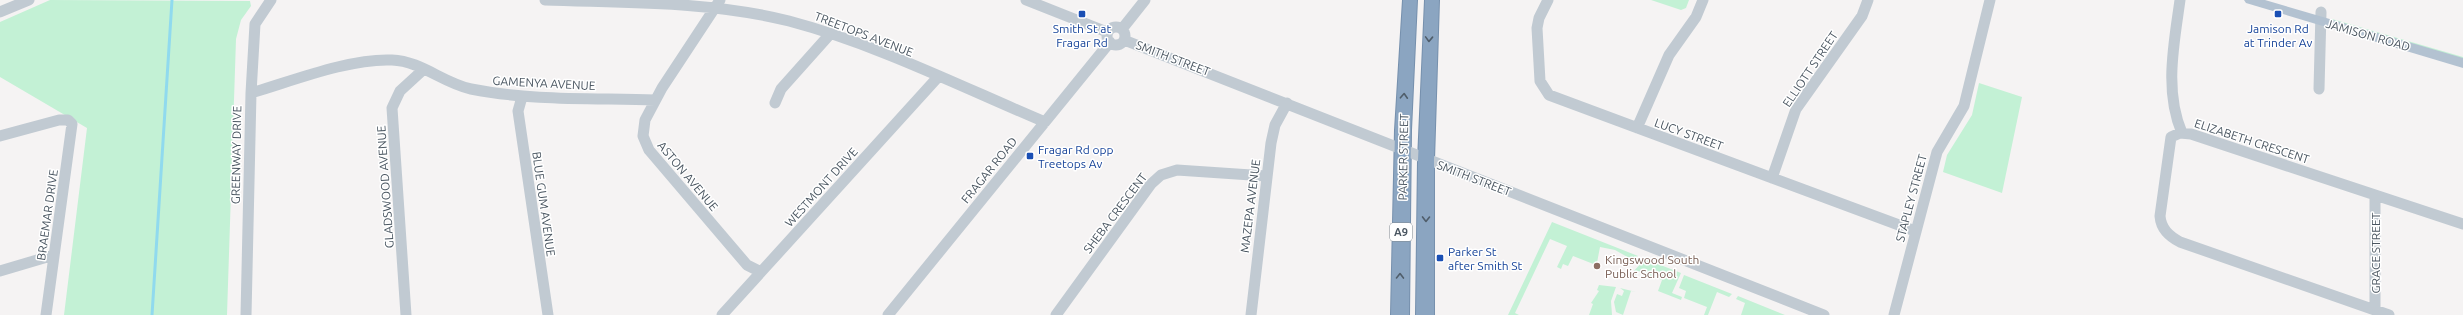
<svg xmlns="http://www.w3.org/2000/svg" width="2463" height="315" font-family="Ubuntu,sans-serif">
<style>
.green{fill:#c3f1d5}
.lines{fill:none;stroke-linecap:round;stroke-linejoin:round}
.stream{stroke:#90daee;stroke-width:3}
.highway-casing{stroke:#7690ad;stroke-width:2}
.minor{stroke:#c1cad2;stroke-width:11}
.major{fill:#b3c2d1;fill-rule:evenodd}
.highway{fill:#8ba5c1;fill-rule:evenodd}
.oneway{stroke:#505e6b}
.transit-dot{fill:#1a4fb4;stroke:#fff;stroke-width:1.5}
.education-dot{fill:#8d6e63;stroke:#fff;stroke-width:1.5}
.labels{text-anchor:middle;dominant-baseline:central;stroke-width:3;stroke-linejoin:round;paint-order:stroke}
.shield{fill:#fff;stroke:#808990;stroke-width:1}
.shield-label{font-size:11px;font-weight:bold;fill:#4a5661}
.transit-label{font-size:12px;fill:#164399;stroke:#fff}
.street-label{font-size:12px;fill:#4a5661;stroke:#fff}
.education-label{font-size:12px;fill:#785e54;stroke:#fff;text-anchor:start}
</style>
<rect width="100%" height="100%" fill="#f5f3f3"/>
<path class="green" d="M50 0 250 1 251 6 241 20 236 39 227 315H64L87 128 0 77V22Z
M1651 0H1689L1686 8 1681 10Z
M2332 19 2463 57V62L2331 21Z
M1979 83 2022 97 2002 193 1943 172 1947 155 1972 115Z
M1552 222 1638 256 1631 259 1615 250 1600 247 1596 268V265L1573 256 1568 266 1563 264 1561 269 1557 267 1567 246 1550 239 1515 313 1519 315H1508Z
M1645 259 1681 273 1672 293 1682 297 1681 300 1658 291 1662 280 1638 271 1636 275 1632 273Z
M1684 275 1732 294 1729 297 1717 292 1708 315H1704L1707 307 1684 298 1686 291 1679 288Z
M1599 285 1616 287 1611 301 1612 315H1589L1593 304 1591 303 1599 291 1597 290Z
M1620 288 1636 292 1631 291 1623 315 1616 312 1614 302 1617 294 1622 296 1624 291Z
M1738 296 1785 315H1741L1745 303 1736 299Z"/>
<g class="lines">
<path class="stream" d="M152 315 172 0"/>
<defs>
<path id="highway" d="M1403 0H1417L1411 130 1409 315H1391L1395 130Z
M1425 0H1439L1434 160V315H1416L1418 160Z"/>
</defs>
<use href="#highway" class="highway-casing"/>
<path class="minor" d="M545 0C626 3 710 1 789 21 876 44 962 87 1045 122
M720 0 662 88 645 120 643 136 649 150 747 265 761 272
M1026 0 1107 32
M1548 0 1539 18 1537 28 1540 81 1549 95 1915 231
M2180 0C2174 44 2164 91 2182 133
M0 12 29 0
M1107 36a9 9 0 1 1 18 0a9 9 0 1 1-18 0Z
M1122 29 1145 0
M1124 40 1824 315
M2319 89 2321 12
M251 93C292 81 350 58 392 60 421 61 443 83 471 89 531 101 594 98 655 100
M522 97 518 111 548 315
M775 103 781 89 831 33
M1637 128 1669 55 1696 17 1703 0
M0 136 59 120H68L72 124 46 315
M1772 178 1796 109 1862 16 1868 0
M2375 195V310
M0 271 54 255
M246 315 251 93 255 24 271 0
M406 315 392 108 400 91 424 69
M722 315 938 77
M888 315 1110 42
M1056 315 1151 184 1161 175 1177 170 1266 176
M1251 315 1271 143 1275 125 1287 103
M1894 315 1937 152 1964 106 1990 0
M2389 315 2180 242C2169 236 2161 229 2160 216L2171 137 2180 133 2191 134 2463 224"/>
<path class="major" d="M2244 0H2265L2463 58V68L2246 3Z"/>
<use href="#highway" class="highway"/>
</g>
<defs><path id="oneway-chevron" d="M-2-3.5L2.5 0L-2 3.5" fill="none" stroke-width="1.6" stroke-linecap="round" stroke-linejoin="round"/></defs>
<g class="oneway">
<use href="#oneway-chevron" transform="translate(1429 39) rotate(92)"/>
<use href="#oneway-chevron" transform="translate(1404 96) rotate(-87)"/>
<use href="#oneway-chevron" transform="translate(1426 219) rotate(91)"/>
<use href="#oneway-chevron" transform="translate(1400 276) rotate(-89)"/>
</g>
<g class="transit-dot">
<rect x="1078" y="10" width="8" height="8" rx="2"/>
<rect x="2274" y="10" width="8" height="8" rx="2"/>
<rect x="1026" y="152" width="8" height="8" rx="2"/>
<rect x="1436" y="254" width="8" height="8" rx="2"/>
</g>
<circle class="education-dot" cx="1597" cy="266" r="4"/>
<g class="labels">
<rect class="shield" x="1390" y="223" width="22" height="18" rx="3"/>
<g class="shield-label">
<text x="1401" y="232">A9</text>
</g>
<g class="transit-label">
<text x="1082" y="28">Smith St at<tspan x="1082" dy="14">Fragar Rd</tspan></text>
<text x="2278" y="28">Jamison Rd<tspan x="2278" dy="14">at Trinder Av</tspan></text>
<text x="1038" y="149" text-anchor="start">Fragar Rd opp<tspan x="1038" dy="14">Treetops Av</tspan></text>
<text x="1448" y="251" text-anchor="start">Parker St<tspan x="1448" dy="14">after Smith St</tspan></text>
</g>
<g class="street-label">
<text transform="translate(864 34) rotate(21)">TREETOPS AVENUE</text>
<text transform="translate(2368 35) rotate(16)">JAMISON ROAD</text>
<text transform="translate(1173 58) rotate(21)">SMITH STREET</text>
<text transform="translate(1810 69) rotate(-56)">ELLIOTT STREET</text>
<text transform="translate(544 83) rotate(3)">GAMENYA AVENUE</text>
<text transform="translate(1689 134) rotate(20)">LUCY STREET</text>
<text transform="translate(2252 141) rotate(18)">ELIZABETH CRESCENT</text>
<text transform="translate(236 155) rotate(-89)">GREENWAY DRIVE</text>
<text transform="translate(1403 157) rotate(-89)">PARKER STREET</text>
<text transform="translate(989 170) rotate(-51)">FRAGAR ROAD</text>
<text transform="translate(688 176) rotate(50)">ASTON AVENUE</text>
<text transform="translate(1474 178) rotate(21)">SMITH STREET</text>
<text transform="translate(385 187) rotate(-94)">GLADSWOOD AVENUE</text>
<text transform="translate(821 187) rotate(-48)">WESTMONT DRIVE</text>
<text transform="translate(1911 198) rotate(-75)">STAPLEY STREET</text>
<text transform="translate(544 204) rotate(82)">BLUE GUM AVENUE</text>
<text transform="translate(1250 206) rotate(-83)">MAZEPA AVENUE</text>
<text transform="translate(1115 213) rotate(-53)">SHEBA CRESCENT</text>
<text transform="translate(47 215) rotate(-82)">BRAEMAR DRIVE</text>
<text transform="translate(2375 253) rotate(-90)">GRACE STREET</text>
</g>
<g class="education-label">
<text x="1605" y="259">Kingswood South<tspan x="1605" dy="14">Public School</tspan></text>
</g>
</g>
</svg>
